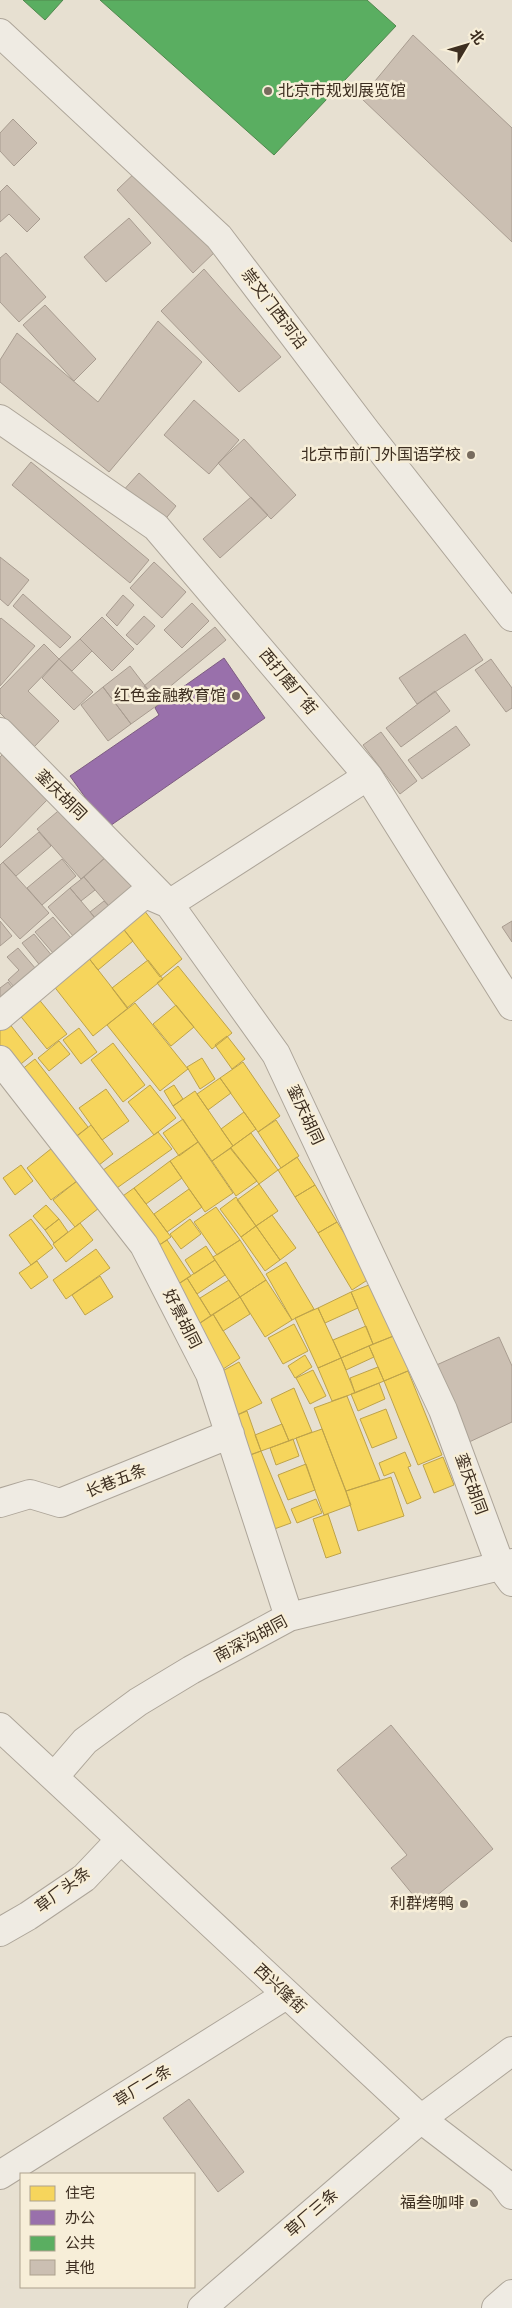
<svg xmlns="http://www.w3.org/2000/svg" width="512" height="2308" font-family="Spectral,'Noto Sans SC',serif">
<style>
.homes{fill:#f6d55c;stroke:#bea34a}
.offices{fill:#9970ab;stroke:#7d5c81}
.public{fill:#5aae61;stroke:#51884e}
.building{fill:#cbbfb2;stroke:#a89c90}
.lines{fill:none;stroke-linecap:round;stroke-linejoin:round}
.minor-casing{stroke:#ada599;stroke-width:30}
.minor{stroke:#efebe3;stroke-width:28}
.poi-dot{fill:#786c5e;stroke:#f7eed8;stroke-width:2}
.labels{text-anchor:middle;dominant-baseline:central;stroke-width:5;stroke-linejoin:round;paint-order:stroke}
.poi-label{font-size:16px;fill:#3d2e20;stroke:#f7eed8;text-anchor:end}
.street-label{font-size:16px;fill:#3d2e20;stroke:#f7eed8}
</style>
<rect width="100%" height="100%" fill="#e7e0d1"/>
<path class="homes" d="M140 905 182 959 160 977 118 922Z
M118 922 133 941 98 970 84 952Z
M84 952 128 1008 93 1036 49 980Z
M148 960 163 979 127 1008 112 988Z
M178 966 232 1033 212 1049 157 983Z
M37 997 67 1034 47 1049 18 1013Z
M135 1003 188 1069 160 1091 107 1025Z
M176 1005 194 1027 171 1046 153 1024Z
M5 1018 33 1054 10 1073 0 1061V1022Z
M79 1028 97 1052 81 1064 63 1040Z
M227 1036 245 1059 232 1069 215 1045Z
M59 1041 70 1054 49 1071 38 1058Z
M113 1043 145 1085 123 1102 91 1060Z
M202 1058 215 1079 200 1089 187 1067Z
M35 1059 88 1127 69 1142 16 1074Z
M243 1062 280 1116 258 1132 220 1078Z
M220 1078 231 1093 208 1110 197 1094Z
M150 1085 176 1118 154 1135 128 1102Z
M174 1085 183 1099 173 1106 164 1091Z
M106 1089 129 1121 102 1140 79 1108Z
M195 1091 233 1146 212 1161 173 1106Z
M244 1112 256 1129 233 1146 221 1129Z
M183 1119 198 1142 179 1156 163 1133Z
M276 1120 299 1156 281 1168 258 1132Z
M91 1125 113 1154 94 1169 72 1140Z
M158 1132 172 1149 107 1195 93 1177Z
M251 1133 278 1170 259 1184 230 1148Z
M198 1142 233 1193 205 1212 170 1161Z
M52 1148 77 1181 51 1200 27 1168Z
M231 1148 257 1181 236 1196 212 1161Z
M297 1157 315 1185 295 1197 278 1170Z
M170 1161 182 1178 146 1204 134 1188Z
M21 1165 33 1181 15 1195 3 1178Z
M77 1181 99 1208 75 1227 53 1200Z
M259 1184 278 1211 256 1226 237 1200Z
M315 1185 337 1222 318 1233 295 1197Z
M134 1188 171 1237 149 1252 113 1203Z
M189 1189 202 1207 167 1232 154 1214Z
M236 1197 256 1226 241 1237 220 1209Z
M46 1205 59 1219 45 1230 33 1216Z
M216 1207 240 1240 217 1255 194 1222Z
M272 1215 296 1248 280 1260 256 1226Z
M31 1219 53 1248 31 1265 9 1235Z
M59 1219 68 1232 54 1243 45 1230Z
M190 1219 201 1234 181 1249 170 1234Z
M337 1222 372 1277 352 1290 318 1233Z
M80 1223 93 1240 66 1262 53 1244Z
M256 1226 280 1260 265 1271 241 1237Z
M167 1240 191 1276 172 1288 149 1252Z
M240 1240 266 1280 240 1297 213 1257Z
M206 1246 215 1260 194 1274 185 1260Z
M96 1249 110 1268 66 1299 53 1280Z
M215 1260 225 1275 197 1294 187 1278Z
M37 1261 48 1277 31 1289 19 1273Z
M286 1262 314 1309 292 1320 266 1274Z
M100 1276 113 1297 85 1315 72 1295Z
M187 1278 211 1316 191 1329 168 1291Z
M229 1280 240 1297 211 1316 200 1298Z
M266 1280 292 1320 265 1337 240 1297Z
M374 1283 396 1335 373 1344 351 1292Z
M351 1292 358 1308 325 1323 318 1308Z
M240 1297 250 1314 223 1331 213 1314Z
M318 1308 341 1358 318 1368 295 1318Z
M213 1314 240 1358 217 1373 191 1329Z
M294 1324 308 1351 283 1364 268 1338Z
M366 1326 373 1344 341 1358 333 1340Z
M396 1335 410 1370 384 1381 369 1346Z
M369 1346 374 1357 346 1370 341 1358Z
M305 1355 312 1367 295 1378 288 1366Z
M341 1358 355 1393 332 1401 318 1368Z
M239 1362 262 1403 237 1415 215 1375Z
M378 1367 384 1381 355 1393 350 1378Z
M313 1370 326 1396 310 1404 296 1378Z
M408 1371 442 1455 418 1465 384 1381Z
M379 1383 385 1399 358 1411 351 1394Z
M294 1388 312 1432 289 1441 271 1399Z
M347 1396 380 1480 346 1491 314 1408Z
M386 1409 397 1438 372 1448 360 1419Z
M247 1411 261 1451 239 1459 225 1420Z
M282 1424 289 1441 261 1451 255 1435Z
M322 1429 351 1505 324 1515 296 1438Z
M293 1439 299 1456 276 1465 270 1448Z
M261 1451 291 1523 266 1532 239 1459Z
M405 1452 411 1466 408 1467 421 1498 407 1504 394 1472 384 1476 379 1463Z
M443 1457 454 1485 434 1493 423 1465Z
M306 1464 315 1490 288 1500 278 1475Z
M391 1477 404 1516 358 1531 346 1491Z
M316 1499 322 1513 297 1523 291 1509Z
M328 1514 341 1553 326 1558 313 1519Z"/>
<path class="offices" d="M224 658 265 718 107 828 70 776 159 715 155 708 159 704Z"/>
<path class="public" d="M23 0H63L45 20Z
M100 0H367L396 26 274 155Z"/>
<path class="building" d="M413 35 512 128V242L361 98Z
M13 119 37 143 14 166 0 151V133Z
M141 167 217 250 193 273 117 190Z
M7 185 40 219 27 232 9 214 0 222V192Z
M129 218 151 243 106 282 84 257Z
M6 253 46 297 19 322 0 302V258Z
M204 269 281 357 239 392 161 311Z
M45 305 96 359 74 381 23 325Z
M158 321 202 362 109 472 0 382V360L17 333 98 402Z
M194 400 239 440 209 474 164 435Z
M244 439 296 495 271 519 218 463Z
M31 462 149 560 130 583 12 485Z
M139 473 176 506 159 527 121 493Z
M251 497 268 515 220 558 203 539Z
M0 557 29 580 8 606 0 599Z
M154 562 186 592 162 618 130 588Z
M23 594 71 637 60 648 13 606Z
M123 595 134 605 117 626 106 615Z
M192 603 209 621 182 648 164 630Z
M144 616 155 626 137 645 126 635Z
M102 617 134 649 112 671 80 639Z
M1 618 35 646 0 686V619Z
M215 627 226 640 155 699 144 686Z
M465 634 483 660 417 704 399 678Z
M80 639 92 651 72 671 59 659Z
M44 644 59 659 28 691 59 721 34 747 0 713V689Z
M59 659 93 692 74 710 42 678Z
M491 659 512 688V708L506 712 475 670Z
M130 666 159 704 131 724 103 687Z
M103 687 131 724 108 741 81 705Z
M435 691 450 711 401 747 386 728Z
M456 726 470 745 422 779 408 760Z
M381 732 417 781 400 794 363 745Z
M3 754 48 799 0 848V757Z
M64 806 107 856 81 879 37 829Z
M39 832 51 846 16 876 3 862Z
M107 856 139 894 115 913 84 877Z
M62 859 76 876 42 905 27 888Z
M3 862 49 913 20 939 0 917V865Z
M84 877 95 890 81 901 70 888Z
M70 888 102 926 80 944 48 907Z
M104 901 114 912 99 923 90 912Z
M53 917 77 945 59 960 35 932Z
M0 921 12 936 0 946Z
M512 921V942L502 927Z
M34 934 58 963 46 973 22 943Z
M18 948 42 976 21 995 8 980 19 970 7 957Z
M8 982 20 997 0 1011V988Z
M499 1337 512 1366V1422L467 1443 432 1367Z
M391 1725 493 1849 423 1907 391 1868 407 1855 337 1770Z
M189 2099 244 2172 218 2192 163 2118Z"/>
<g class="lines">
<defs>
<path id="minor" d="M0 33 219 237 366 431 512 617
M0 419 156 527 368 776 512 1006
M0 732 169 904 276 1054 443 1410 501 1567 512 1582
M0 1016 142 896 148 895 169 904 368 776
M0 1060 144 1245 210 1374 289 1617
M0 1503 30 1494 60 1503 230 1434
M0 1727 421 2119 502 2181 512 2195
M54 1777 85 1741 138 1702 191 1670 289 1617 512 1563
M0 1932 28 1916 84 1878 120 1840
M0 2175 286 1995
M202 2308 421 2119 512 2051
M496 2308 512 2294"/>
</defs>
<use href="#minor" class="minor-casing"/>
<use href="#minor" class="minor"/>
</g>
<g class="poi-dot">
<circle cx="268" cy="91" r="5"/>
<circle cx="471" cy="455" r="5"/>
<circle cx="236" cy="696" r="5"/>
<circle cx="464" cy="1904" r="5"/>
<circle cx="474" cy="2203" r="5"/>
</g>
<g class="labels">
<g class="poi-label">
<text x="278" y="91" text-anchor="start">北京市规划展览馆</text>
<text x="461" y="455">北京市前门外国语学校</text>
<text x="226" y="696">红色金融教育馆</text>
<text x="454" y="1904">利群烤鸭</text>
<text x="464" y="2203">福叁咖啡</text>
</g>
<g class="street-label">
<text transform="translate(274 309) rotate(53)">崇文门西河沿</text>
<text transform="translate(288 682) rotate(50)">西打磨厂街</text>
<text transform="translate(61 795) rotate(45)">銮庆胡同</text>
<text transform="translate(305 1115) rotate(65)">銮庆胡同</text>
<text transform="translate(182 1319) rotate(63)">好景胡同</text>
<text transform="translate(116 1481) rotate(-22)">长巷五条</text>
<text transform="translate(471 1484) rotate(70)">銮庆胡同</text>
<text transform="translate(251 1639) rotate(-28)">南深沟胡同</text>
<text transform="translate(63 1890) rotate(-37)">草厂头条</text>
<text transform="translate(280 1989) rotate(43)">西兴隆街</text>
<text transform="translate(143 2086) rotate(-32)">草厂二条</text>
<text transform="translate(312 2213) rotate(-41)">草厂三条</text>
</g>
</g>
<rect x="20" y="2173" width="175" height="115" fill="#f7eed8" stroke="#ada18e"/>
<rect x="30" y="2186" width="25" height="15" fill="#f6d55c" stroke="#ada18e"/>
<text x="65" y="2198" font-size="15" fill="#3d2e20">住宅</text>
<rect x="30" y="2210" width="25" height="15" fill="#9970ab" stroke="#ada18e"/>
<text x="65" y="2223" font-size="15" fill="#3d2e20">办公</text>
<rect x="30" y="2236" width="25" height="15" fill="#5aae61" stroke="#ada18e"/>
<text x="65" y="2248" font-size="15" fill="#3d2e20">公共</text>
<rect x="30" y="2260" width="25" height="15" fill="#cbbfb2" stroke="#ada18e"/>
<text x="65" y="2273" font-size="15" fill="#3d2e20">其他</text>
<g transform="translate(467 45) rotate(52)" stroke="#f7eed8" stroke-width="4" paint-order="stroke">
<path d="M0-4L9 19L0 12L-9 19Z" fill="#3d2e20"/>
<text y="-8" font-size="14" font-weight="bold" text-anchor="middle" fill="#3d2e20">北</text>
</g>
</svg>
